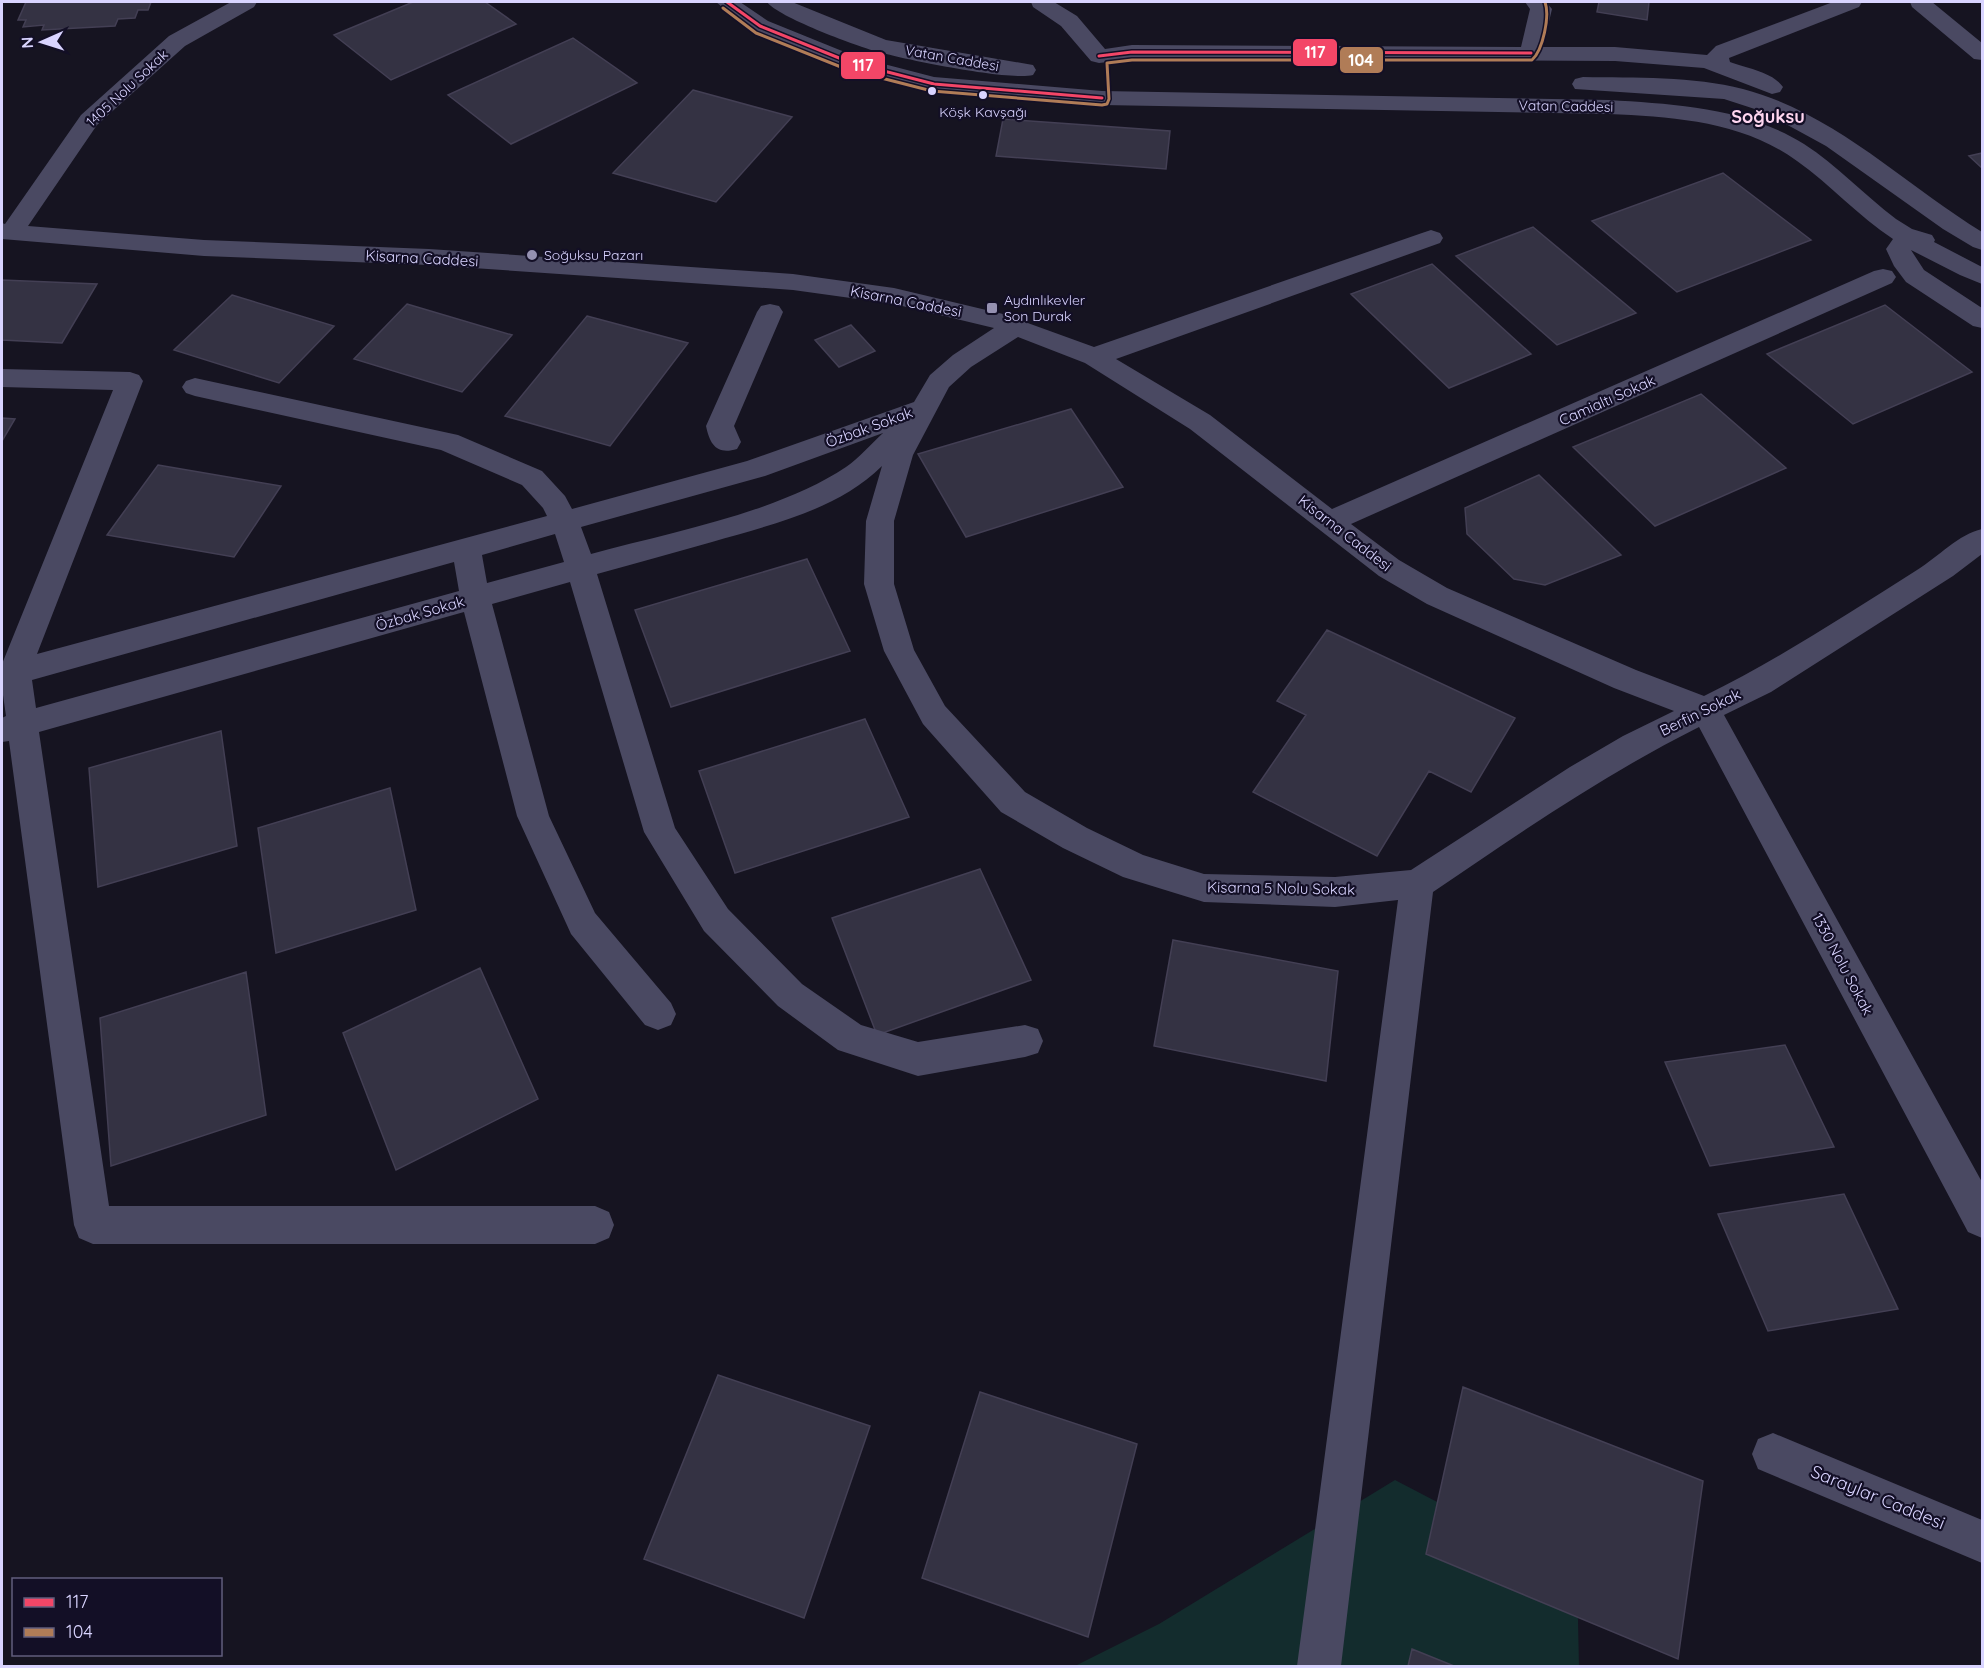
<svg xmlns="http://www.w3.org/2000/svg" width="1984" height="1668" font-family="Quicksand,sans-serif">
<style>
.green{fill:#132c2d}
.building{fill:#343243;stroke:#433f54;stroke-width:1.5}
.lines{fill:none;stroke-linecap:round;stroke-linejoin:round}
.minor{fill:#4a4962;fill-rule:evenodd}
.bus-1-casing{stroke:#130f26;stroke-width:6}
.bus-2-casing{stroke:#130f26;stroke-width:6}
.bus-1{stroke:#f34667;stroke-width:3}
.bus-2{stroke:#b07c57;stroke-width:3}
.bus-dot{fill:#d9d4ff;stroke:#130f26;stroke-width:2}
.poi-dot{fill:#9591b1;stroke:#130f26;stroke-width:2}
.labels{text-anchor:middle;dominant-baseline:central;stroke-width:4.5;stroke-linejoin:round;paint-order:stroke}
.far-street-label{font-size:14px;fill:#d9d4ff;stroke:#130f26}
.bus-label{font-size:14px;fill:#d9d4ff;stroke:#130f26}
.far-poi-label{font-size:14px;fill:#d9d4ff;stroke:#130f26;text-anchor:start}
.street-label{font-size:15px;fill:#d9d4ff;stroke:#130f26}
.far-district-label{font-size:18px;font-weight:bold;fill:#ffd6f0;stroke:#130f26}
.near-street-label{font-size:18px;fill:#d9d4ff;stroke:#130f26}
.line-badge{stroke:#130f26;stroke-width:2}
.badge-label{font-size:16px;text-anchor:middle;font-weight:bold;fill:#fff}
</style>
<rect width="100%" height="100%" fill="#161421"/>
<path class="green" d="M1395 1480 1577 1575 1579 1666H1075L1159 1624Z"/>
<path class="building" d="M26 2H151L148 10H138L135 18 118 19 115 26 42 30 44 25 23 27 26 20H18Z
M413 2H485L516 24 391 80 334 35Z
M1599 2H1649L1647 20 1597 12Z
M573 38 637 83 511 144 448 95Z
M693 90 792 117 716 202 613 173Z
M1003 119 1170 131 1166 169 996 156Z
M1982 153V168L1969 156Z
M1723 173 1811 240 1677 292 1592 221Z
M1533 227 1636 313 1557 345 1456 256Z
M1432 264 1531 354 1449 388 1351 294Z
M2 280 97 284 62 343 2 340Z
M232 295 334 326 279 383 174 350Z
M407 304 512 335 462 392 354 359Z
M1885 305 1972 372 1853 424 1767 354Z
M587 316 688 343 610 446 505 416Z
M851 325 875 351 839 367 815 340Z
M1701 394 1786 468 1655 526 1573 447Z
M1071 409 1123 487 966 537 918 454Z
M2 418 15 419 2 441Z
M158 465 281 486 234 557 107 535Z
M1539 475 1621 555 1545 585 1514 579 1467 534 1465 508Z
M807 559 850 651 671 707 635 610Z
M1327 630 1515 718 1471 792 1429 771 1377 856 1253 792 1306 715 1277 701Z
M865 719 909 817 735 873 699 771Z
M221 731 237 846 98 887 89 768Z
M390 788 416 910 276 953 258 828Z
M980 869 1031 980 877 1035 832 918Z
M1173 940 1338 971 1326 1081 1154 1046Z
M480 968 538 1099 396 1170 343 1033Z
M246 972 266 1115 111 1166 100 1018Z
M1785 1045 1834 1147 1710 1166 1665 1062Z
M1844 1194 1898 1309 1768 1331 1718 1214Z
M718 1375 870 1426 804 1618 644 1559Z
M1463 1387 1703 1481 1678 1659 1426 1554Z
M980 1392 1137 1444 1088 1637 922 1578Z
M1412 1649 1454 1666H1408Z"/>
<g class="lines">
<path class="minor" d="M231 2H257L254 7 185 46 97 125 28 226 204 240 429 249 793 274 894 288 1003 314 1094 347 1422 233 1431 230 1440 233 1443 238 1440 243 1116 359 1210 415 1332 509 1874 271 1883 269 1892 271 1896 277 1892 283 1351 524 1399 560 1447 588 1636 670 1704 696C1778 660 1847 614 1917 570 1938 557 1959 534 1982 529V554L1953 576 1771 692 1724 715 1982 1182V1238L1968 1232 1699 727C1605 774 1520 833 1433 892L1341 1666H1297L1398 900 1335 907 1204 902 1123 877 1063 848 1001 812 923 724 884 651 864 584 866 521 882 466C838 510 770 525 712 542 674 553 636 563 597 574L675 828 728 909 802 984 861 1025 918 1042 1025 1025 1038 1029 1043 1041 1038 1053 1025 1057 918 1076 838 1050 778 1006 704 931 644 832 570 582 492 604 549 816 595 913 671 1003 676 1014 671 1025 658 1030 645 1025 571 934 566 923 517 816 464 612 39 732 109 1206H595L609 1212 614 1225 609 1238 595 1244H93L79 1238 74 1225 9 741 2 742V718L6 716 2 688V664L113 390 2 387V369L130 372 139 375 143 381 37 654 547 516 543 508 522 485 441 450 195 396 186 393 182 387 186 381 195 378 458 435 542 471 565 496 572 509 747 461 914 402 930 375 953 355 994 328 894 304 793 290 429 265 204 256 2 239V223L5 224 81 115 169 36ZM1018 337 1085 363 1190 429 1379 576 1427 604 1614 688 1674 711 1623 736 1570 767 1411 870 1335 877 1204 874 1143 855 1087 828 1025 792 945 706 914 650 894 584V521L913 455 949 387 971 367ZM883 433C871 444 859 458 846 467 777 513 671 532 591 554L581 527 765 476ZM555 534 564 562 487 583 482 555ZM454 562 459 591 36 708 32 680Z
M716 2H740L768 21 857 57 934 77 1102 91 1609 100C1674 104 1747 108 1804 144 1837 165 1864 195 1896 219L1912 229 1932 235 1935 240 1934 242 1982 267V284L1960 275 1911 250 1924 270 1982 308V328L1973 326 1906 282 1894 266 1886 249 1893 239C1858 216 1831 185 1797 161 1742 121 1674 117 1609 114L1102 105 934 91 841 67 752 31Z
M767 2H792L886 40 1033 65 1036 70 1033 75C1009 81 902 59 875 51 854 45 778 17 767 2Z
M1031 2H1054L1077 16 1105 49 1132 45 1521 47 1530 9 1525 2H1546L1552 9 1543 47H1615L1707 55 1716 46 1833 2H1862L1859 7 1729 58 1730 62C1746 68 1773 72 1783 87L1780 92 1772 94 1704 68 1615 61 1132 59 1099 63 1091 61 1061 26 1033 7Z
M1910 2H1932L1982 43V60L1974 59 1912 7Z
M1583 77C1635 78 1693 76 1743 89 1834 113 1904 184 1982 232V250L1973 247 1943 229 1826 146 1764 112 1724 99 1575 89 1572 84 1575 79Z
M770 304 779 306 783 312 734 426 741 442 737 449C717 455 710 445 706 426L757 312 761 306Z
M1773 1433 1982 1520V1563L1758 1469 1752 1454 1758 1439Z"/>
<defs>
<path id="bus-1" d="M727 2 760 26 849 62 934 84 1102 98
M1099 56 1132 52 1531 53"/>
<path id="bus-2" d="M723 8 756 33 846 69 932 91 1102 105 1107 104 1109 99 1107 63 1132 60H1532C1543 50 1550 16 1545 2"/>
</defs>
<use href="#bus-1" class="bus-1-casing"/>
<use href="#bus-2" class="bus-2-casing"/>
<use href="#bus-1" class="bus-1"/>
<use href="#bus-2" class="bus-2"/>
</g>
<g class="bus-dot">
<circle cx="932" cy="91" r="5"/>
<circle cx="983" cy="95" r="5"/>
</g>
<g class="poi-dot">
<circle cx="532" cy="255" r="6"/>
<rect x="986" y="302" width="12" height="12" rx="3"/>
</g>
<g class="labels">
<g class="far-street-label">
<text transform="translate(952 58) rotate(10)">Vatan Caddesi</text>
<text transform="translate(127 88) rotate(-43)">1405 Nolu Sokak</text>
<text transform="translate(1566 106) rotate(1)">Vatan Caddesi</text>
</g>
<g class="bus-label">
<text x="983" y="112">Köşk Kavşağı</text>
</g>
<g class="far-poi-label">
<text x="544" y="255">Soğuksu Pazarı</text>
<text x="1004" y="300">Aydınlıkevler<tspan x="1004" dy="16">Son Durak</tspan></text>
</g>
<g class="street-label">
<text transform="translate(422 258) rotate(3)">Kisarna Caddesi</text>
<text transform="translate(906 301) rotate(11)">Kisarna Caddesi</text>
<text transform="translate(1607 400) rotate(-24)">Camialtı Sokak</text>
<text transform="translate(869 427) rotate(-20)">Özbak Sokak</text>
<text transform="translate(1345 533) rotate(38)">Kisarna Caddesi</text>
<text transform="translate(420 613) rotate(-16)">Özbak Sokak</text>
<text transform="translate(1700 712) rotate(-26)">Berfin Sokak</text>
<text transform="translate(1281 888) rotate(1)">Kisarna 5 Nolu Sokak</text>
<text transform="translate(1843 964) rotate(62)">1330 Nolu Sokak</text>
</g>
<g class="far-district-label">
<text x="1768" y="116">Soğuksu</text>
</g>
<g class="near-street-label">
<text transform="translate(1878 1497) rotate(22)">Saraylar Caddesi</text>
</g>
</g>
<g class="line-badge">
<rect x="1292" y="38" width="46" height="29" rx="6" fill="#f34667"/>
<rect x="1339" y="46" width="45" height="28" rx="6" fill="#b07c57"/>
<rect x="840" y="51" width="46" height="29" rx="6" fill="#f34667"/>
</g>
<g class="badge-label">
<text x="1315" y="58">117</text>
<text x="1361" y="66">104</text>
<text x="863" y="71">117</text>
</g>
<rect width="1984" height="1668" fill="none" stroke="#d9d4ff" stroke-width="6"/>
<rect x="12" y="1578" width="210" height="78" fill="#130f26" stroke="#625e7d" stroke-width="1.5"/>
<rect x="24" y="1598" width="30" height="9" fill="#f34667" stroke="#625e7d" stroke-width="1.5"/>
<text x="66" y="1608" font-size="18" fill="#d9d4ff">117</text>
<rect x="24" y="1628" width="30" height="9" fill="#b07c57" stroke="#625e7d" stroke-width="1.5"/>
<text x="66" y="1638" font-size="18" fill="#d9d4ff">104</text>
<g transform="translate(42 42) rotate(267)" stroke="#130f26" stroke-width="4.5" paint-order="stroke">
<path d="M0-4.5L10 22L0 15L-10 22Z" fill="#d9d4ff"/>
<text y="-9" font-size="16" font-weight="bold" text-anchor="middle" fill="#d9d4ff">N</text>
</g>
</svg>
